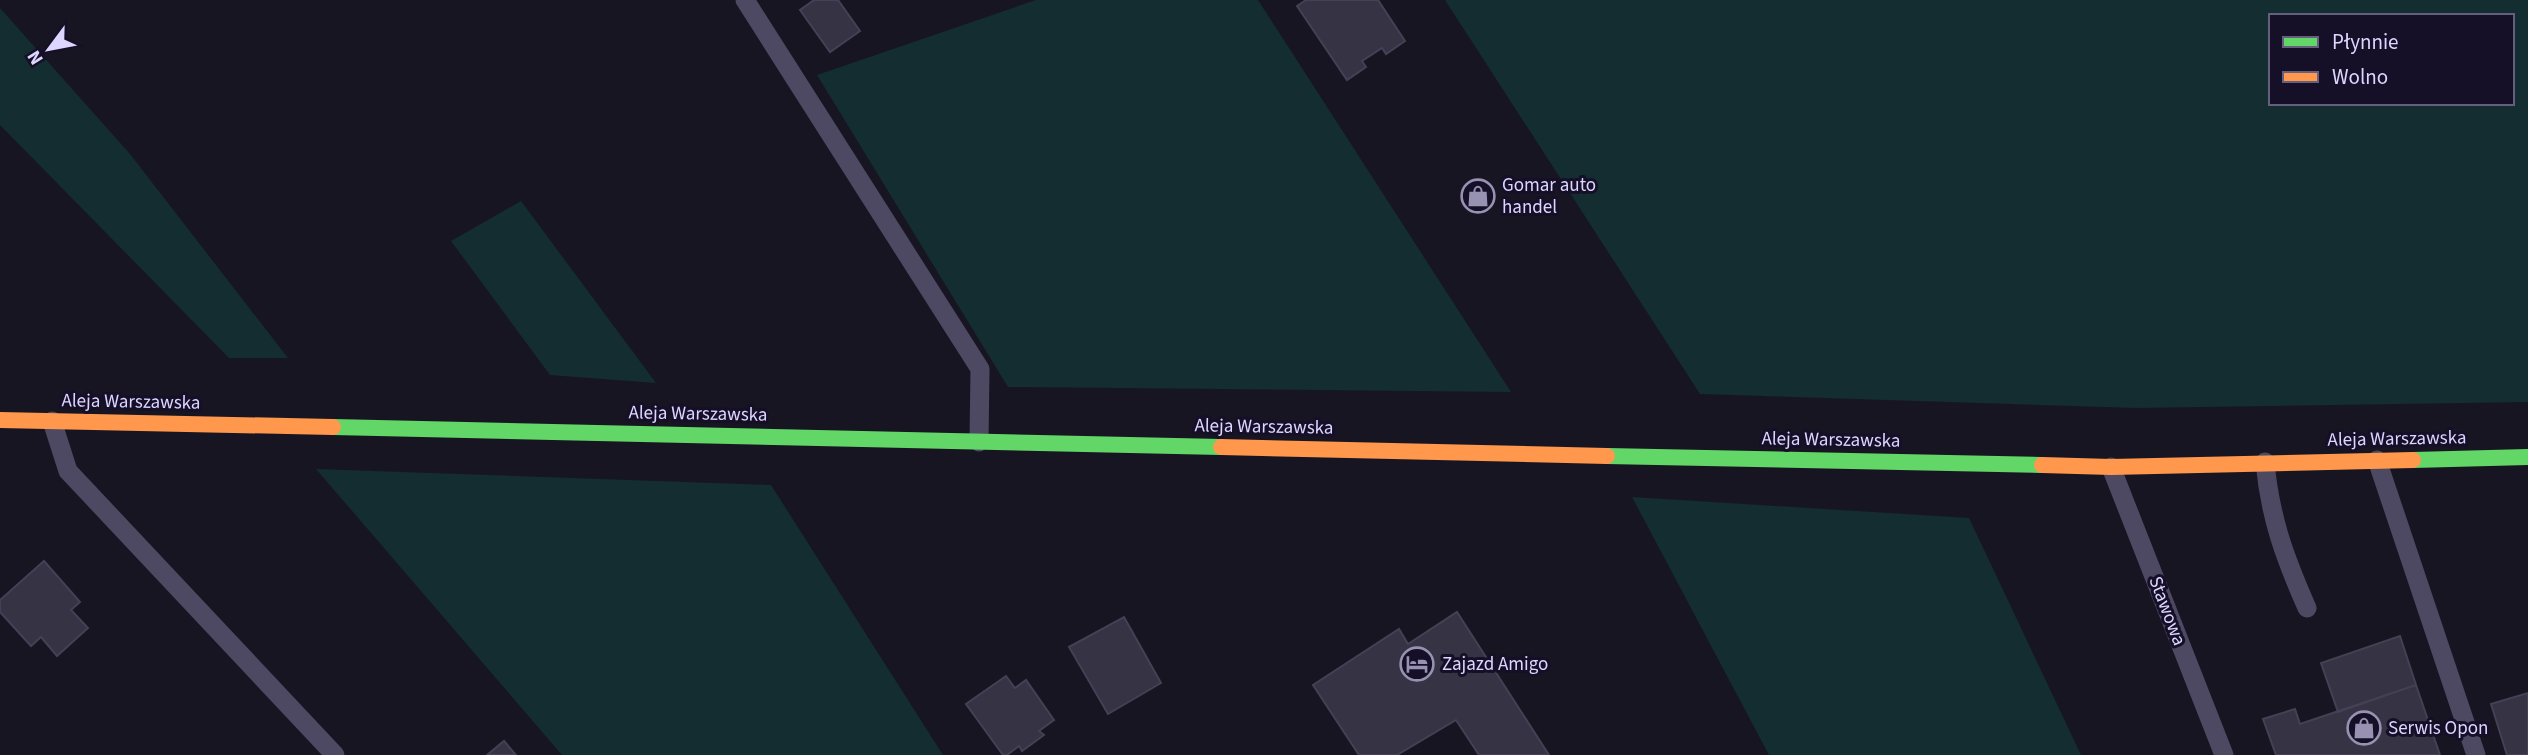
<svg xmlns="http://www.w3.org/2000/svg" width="2528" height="755" font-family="'Source Sans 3',sans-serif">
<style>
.green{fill:#132d30;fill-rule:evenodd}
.building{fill:#363344;stroke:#454055;stroke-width:2}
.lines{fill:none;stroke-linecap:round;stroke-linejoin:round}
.lane{stroke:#4d4963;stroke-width:19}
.fast{stroke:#63d668;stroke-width:16}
.slow{stroke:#ff974d;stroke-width:16}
.labels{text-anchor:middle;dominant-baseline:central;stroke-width:6;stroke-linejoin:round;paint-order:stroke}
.poi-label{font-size:19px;fill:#ddd6ff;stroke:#150f28;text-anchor:start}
.street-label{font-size:19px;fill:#ddd6ff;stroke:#150f28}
</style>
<rect width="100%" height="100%" fill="#181522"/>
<path class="green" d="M1036 0H1258L1511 392 1008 387 817 75Z
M1445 0H2528V402L2136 408 1700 394ZM2271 16H2512V103H2271Z
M0 8 130 154 288 358H229L0 125Z
M521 201 656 383 550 375 451 241Z
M316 469 771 485 943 755H562Z
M1632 497 1969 518 2081 755H1769Z"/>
<path class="building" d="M814 0H838L860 31 830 52 800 10Z
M1306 0H1378L1405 41 1386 54 1382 48 1362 61 1366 67 1347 80 1297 6Z
M44 561 80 602 71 610 88 628 57 656 41 637 31 646 0 612V600Z
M1457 612 1549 755H1479L1456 720 1397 755H1359L1313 685 1399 629 1408 644Z
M1124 617 1161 683 1108 714 1069 647Z
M2400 636 2416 685 2338 712 2321 663Z
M1006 676 1015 688 1026 680 1054 720 1039 731 1044 735 1022 751 1019 746 1007 755H1003L966 704Z
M2416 685 2440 755H2276L2263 719 2295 709 2300 724Z
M2528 693V755H2507L2491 704Z
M504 741 516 755H487Z"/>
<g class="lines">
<path class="lane" d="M745 0 980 369 979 442
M52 421 68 471 335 755
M2377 460 2476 755
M2265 462C2270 518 2285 558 2307 608
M2111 467 2224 755"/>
<path class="fast" d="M333 427 1221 447
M1607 456 2042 465
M2413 460 2528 457"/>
<path class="slow" d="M0 420 333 427
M1221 447 1607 456
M2042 465 2111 467 2413 460"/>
</g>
<defs>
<symbol id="shop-ring" viewBox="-11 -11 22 22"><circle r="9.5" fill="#150f28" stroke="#9892b2" stroke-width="1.5"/><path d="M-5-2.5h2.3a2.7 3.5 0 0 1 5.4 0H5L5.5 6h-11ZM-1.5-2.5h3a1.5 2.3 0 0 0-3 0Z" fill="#9892b2"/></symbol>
<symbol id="hotel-ring" viewBox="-11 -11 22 22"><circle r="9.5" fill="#150f28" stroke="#9892b2" stroke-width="1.5"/><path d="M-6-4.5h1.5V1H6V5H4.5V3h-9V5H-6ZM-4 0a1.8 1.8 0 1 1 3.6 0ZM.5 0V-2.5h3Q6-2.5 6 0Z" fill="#9892b2"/></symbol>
</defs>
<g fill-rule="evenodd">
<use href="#shop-ring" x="1459" y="177" width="38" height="38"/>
<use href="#hotel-ring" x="1398" y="645" width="38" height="38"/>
<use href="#shop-ring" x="2345" y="709" width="38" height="38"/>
</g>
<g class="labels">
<g class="poi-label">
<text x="1502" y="185">Gomar auto<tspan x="1502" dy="22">handel</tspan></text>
<text x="1442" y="664">Zajazd Amigo</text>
<text x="2388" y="728">Serwis Opon</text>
</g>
<g class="street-label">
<text transform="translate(131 402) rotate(1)">Aleja Warszawska</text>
<text transform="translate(698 414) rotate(1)">Aleja Warszawska</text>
<text transform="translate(1264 427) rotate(1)">Aleja Warszawska</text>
<text transform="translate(2397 439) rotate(-1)">Aleja Warszawska</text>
<text transform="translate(1831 440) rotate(1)">Aleja Warszawska</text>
<text transform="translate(2167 611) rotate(69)">Stawowa</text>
</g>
</g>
<rect x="2269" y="14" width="245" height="91" fill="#150f28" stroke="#655f7e" stroke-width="2"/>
<rect x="2283" y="37" width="35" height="10" fill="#63d668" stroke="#655f7e" stroke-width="2"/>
<text x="2332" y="49" font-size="21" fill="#ddd6ff">Płynnie</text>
<rect x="2283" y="72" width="35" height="10" fill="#ff974d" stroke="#655f7e" stroke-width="2"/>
<text x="2332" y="84" font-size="21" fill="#ddd6ff">Wolno</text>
<g transform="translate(49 49) rotate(238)" stroke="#150f28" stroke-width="5" paint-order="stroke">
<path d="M0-5L12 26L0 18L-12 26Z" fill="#ddd6ff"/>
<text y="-10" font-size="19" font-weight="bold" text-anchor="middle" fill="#ddd6ff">N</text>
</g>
</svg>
